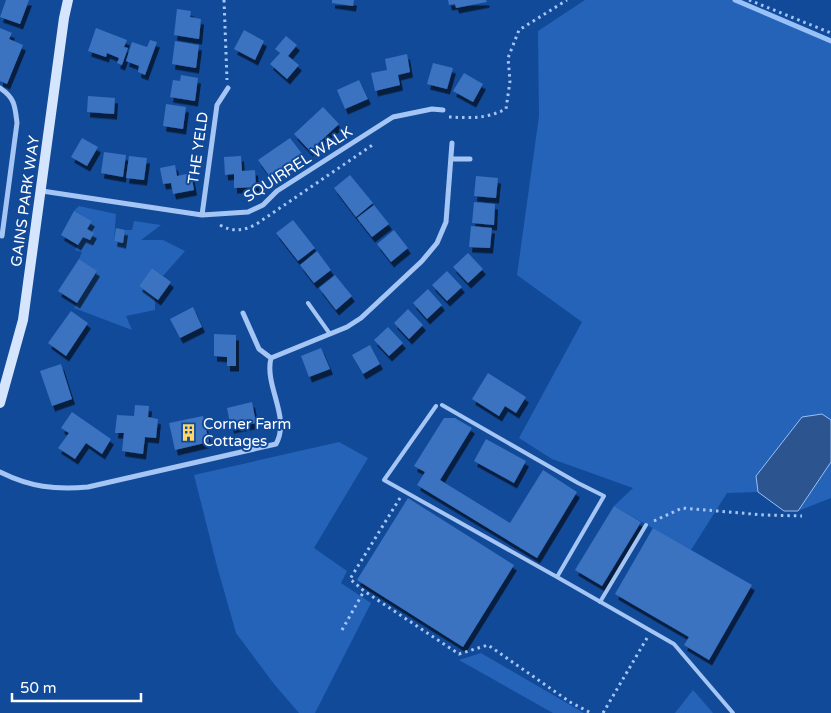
<svg xmlns="http://www.w3.org/2000/svg" width="831" height="713" font-family="'Varela Round',sans-serif">
<style>
.green{fill:#2463b8}
.water{fill:#2c5590;stroke:#97c1f7}
.lines{fill:none;stroke-linecap:round;stroke-linejoin:round}
.stream{stroke:#97c1f7;stroke-width:5}
.building{fill:#3a73c1;filter:url(#shadow)}
.path{stroke:#a5c6f4;stroke-width:3;stroke-dasharray:2.5 4;stroke-linecap:butt}
.lane{stroke:#a5c6f4;stroke-width:4}
.street{stroke:#a5c6f4;stroke-width:5}
.secondary{stroke:#d5e5fd;stroke-width:10}
.labels{text-anchor:middle;dominant-baseline:central;stroke-width:4;stroke-linejoin:round;paint-order:stroke}
.street-label{font-size:15px;fill:#fff;stroke:#124a9a}
.poi-label{font-size:15px;fill:#fff;stroke:#124a9a;text-anchor:start}
</style>
<defs>
<filter id="shadow"><feDropShadow dx="3" dy="5.5" stdDeviation="0" flood-color="#0009"/></filter>
</defs>
<rect width="100%" height="100%" fill="#124a9a"/>
<path class="green" d="M585 0H737L831 40V420L822 414 756 476 758 492 727 493 691 550 614 506 633 488 552 459 519 438 582 322 517 275 539 116 538 31Z
M79 206 116 214 114 241 123 242 125 230H132L134 221 161 225 141 240H163L185 251 163 276 152 268 139 286 155 298V310L126 316 132 330 74 308 97 272 79 259 82 252 75 250 83 237 90 240 93 233 87 229 92 221 74 211Z
M339 442 368 458 314 548 347 571 341 583 371 603 315 713H299L274 684 236 633 217 566 194 475Z
M831 462V498L798 511Z
M481 653 584 713H553L459 660Z
M693 690 713 713H675Z"/>
<path class="water" d="M822 414 831 420V462L798 511H784L758 492 756 476 802 417Z"/>
<g class="lines">
<path class="stream" d="M735 0 831 41"/>
</g>
<path class="building" d="M6 0H29L20 24 0 17Z
M332 0H354L353 6 332 3Z
M448 0H486L487 2 456 8 455 4 449 5Z
M177 9 191 11 190 17 201 19 199 39 174 35Z
M0 28 12 33 9 39 23 45 7 84 0 81Z
M96 28 127 40 124 47 128 48 122 65 117 63 119 58 107 53 106 57 88 51Z
M244 30 264 41 255 60 234 49Z
M286 36 297 45 288 56 299 65 287 79 270 64 280 53 275 49Z
M150 40 157 42 145 75 138 72 139 66 126 61 132 42 147 47Z
M175 41 199 45 196 68 172 64Z
M407 54 410 72 398 75 400 85 375 91 371 73 387 70 385 59Z
M433 63 453 68 447 89 427 84Z
M464 73 483 84 473 102 453 91Z
M181 75 198 78 195 101 170 97 173 80 180 81Z
M359 80 368 99 345 109 337 90Z
M88 96 115 98 114 114 87 112Z
M166 104 186 107 183 129 163 126Z
M323 107 339 124 310 151 294 134Z
M82 138 98 147 87 166 71 157Z
M290 138 303 155 270 177 258 160Z
M104 152 126 155 123 177 101 173Z
M129 156 147 158 144 180 126 178Z
M241 156 242 171 255 170 256 187 234 188V174L225 175 224 157Z
M175 165 177 176 191 173 194 190 173 194 171 183 163 184 160 168Z
M350 175 373 203 356 217 334 188Z
M476 176 498 178 496 198 474 196Z
M474 202 495 204 494 225 472 223Z
M374 205 389 224 372 237 357 218Z
M74 211 92 221 87 229 94 233 90 240 83 237 78 245 61 235Z
M293 220 315 248 298 261 276 233Z
M471 226 492 228 490 248 469 247Z
M116 228 125 230 123 243 114 241Z
M394 230 408 248 391 262 377 244Z
M317 251 331 270 314 283 300 265Z
M468 253 483 269 468 283 453 267Z
M79 259 97 271 77 303 58 291Z
M152 268 171 282 158 300 139 286Z
M447 271 462 287 447 301 432 285Z
M335 275 352 296 336 310 319 288Z
M428 289 442 305 427 319 413 303Z
M193 307 202 327 180 338 170 319Z
M408 309 423 325 409 339 394 323Z
M71 311 88 323 66 356 48 343Z
M388 327 403 343 389 356 374 340Z
M214 334 236 335V366H227V357L214 356Z
M370 345 380 364 363 374 352 355Z
M321 348 330 369 309 377 301 356Z
M61 364 72 399 52 406 40 371Z
M488 373 526 397 516 413 505 406 499 416 472 399Z
M252 402 256 423 231 428 227 408Z
M135 405 149 406 148 417 158 419 156 438 145 437 143 454 122 451 124 433H115L117 415 134 416Z
M72 412 111 439 102 454 86 443 75 459 58 448 69 433 61 428Z
M203 416 209 442 175 450 169 423Z
M444 418H455L472 428 440 480 510 523 543 470 577 492 537 558 417 485 425 472 414 466Z
M486 439 526 461 514 483 474 461Z
M408 498 514 565 463 647 357 580Z
M614 506 641 522 602 586 575 570Z
M653 528 752 585 709 660 684 645 689 637 615 594Z"/>
<g class="lines">
<path class="path" d="M224 0 227 80
M749 0 831 33
M449 117C472 118 485 119 506 109L510 81 508 58 519 30 567 0
M220 225C233 232 242 231 255 225L374 144
M400 498 350 579 364 591 459 654 488 645 570 702 591 713
M654 521 682 508 764 515 802 516
M342 630 364 591
M603 713 647 638"/>
<path class="lane" d="M308 303 330 334
M442 405 578 483 604 496 557 577 674 644 733 713
M436 406 384 480 557 577
M600 602 646 525"/>
<path class="street" d="M0 88C15 98 15 106 17 123L2 236
M451 159H470
M42 191 202 215 248 212 263 205 277 191 393 117 432 109 443 110
M202 215 217 105 228 88
M243 313 259 349 271 358
M0 472C30 487 55 490 88 487L276 444C291 417 264 386 271 358L347 327 361 318 422 261 437 243 446 222 452 143"/>
<path class="secondary" d="M0 403 23 320 64 18 68 0"/>
</g>
<defs>
<symbol id="building-bare" viewBox="-9 -9 18 18"><path d="M-4-6H4V6H1V3H-1V6H-4ZM-2.5-4.3h1.7v1.8h-1.7ZM.8-4.3h1.7v1.8H.8ZM-2.5-1h1.7V.8h-1.7ZM.8-1h1.7V.8H.8Z" fill="#ffd768" stroke="#124a9a" stroke-width="2.5" paint-order="stroke"/></symbol>
</defs>
<g fill-rule="evenodd">
<use href="#building-bare" x="176" y="420" width="25" height="25"/>
</g>
<g class="labels">
<g class="street-label">
<text transform="translate(198 148) rotate(-82)">THE YELD</text>
<text transform="translate(298 164) rotate(-33)">SQUIRREL WALK</text>
<text transform="translate(25 201) rotate(-82)">GAINS PARK WAY</text>
</g>
<g class="poi-label">
<text x="203" y="424">Corner Farm<tspan x="203" dy="17">Cottages</tspan></text>
</g>
</g>
<path d="M12 693v8h129v-8" fill="none" stroke="#ffffff" stroke-width="2.5"/>
<text x="20" y="693" font-size="15" fill="#ffffff" stroke="#124a9a" stroke-width="4" paint-order="stroke">50 m</text>
</svg>
